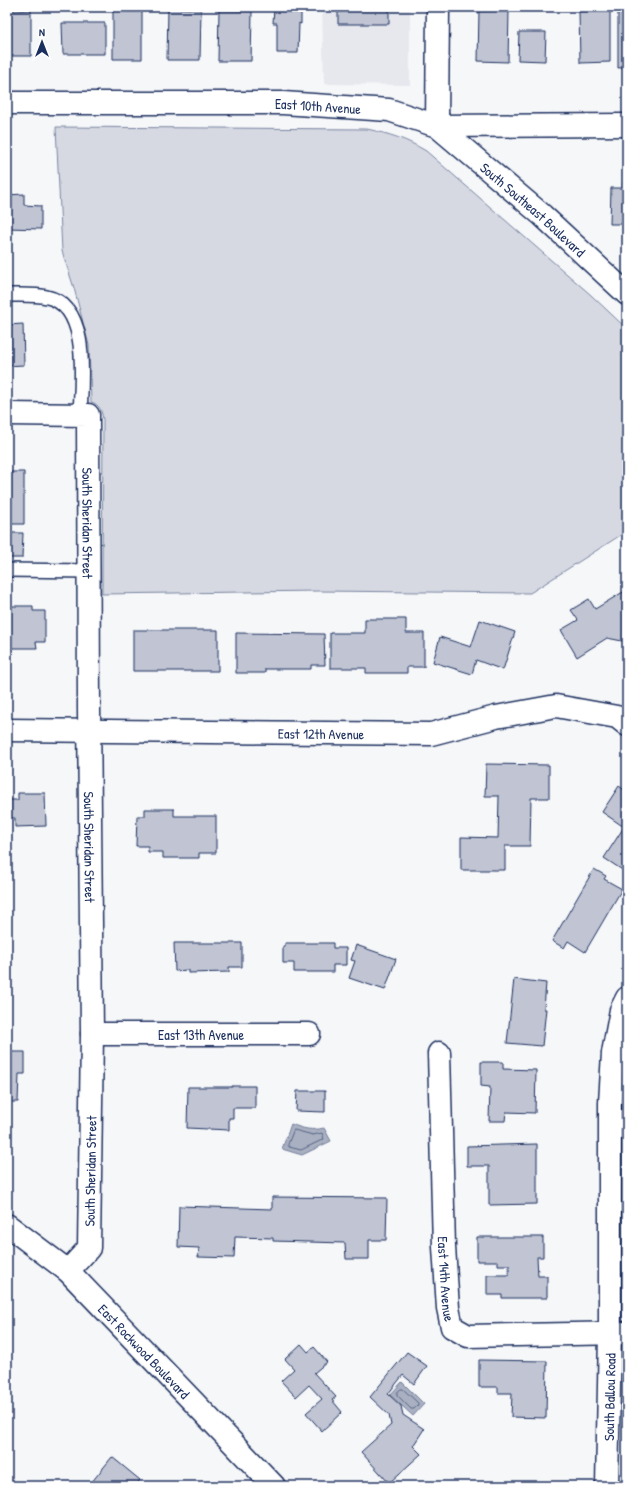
<svg xmlns="http://www.w3.org/2000/svg" width="634" height="1493" font-family="'Patrick Hand',sans-serif">
<style>
.built{fill:#e6e8ee}
.green{fill:#d6d9e2;stroke:#7884a0}
.water{fill:#a9b0c1;stroke:#707c99}
.lines{fill:none;stroke-linecap:round;stroke-linejoin:round}
.shore{stroke:#546386;stroke-width:1}
.building{fill:#c0c4d3;stroke:#1b2f5e}
.service-casing{stroke:#1b2f5e;stroke-width:16}
.minor-casing{stroke:#1b2f5e;stroke-width:25}
.tertiary-casing{stroke:#1b2f5e;stroke-width:25}
.service{stroke:#fff;stroke-width:13}
.minor{stroke:#fff;stroke-width:22}
.tertiary{stroke:#fff;stroke-width:22}
.labels{text-anchor:middle;dominant-baseline:central;stroke-width:3.5;stroke-linejoin:round;paint-order:stroke}
.street-label{font-size:14px;fill:#1b2f5e;stroke:#fff}
</style>
<rect width="100%" height="100%" fill="#f6f7f9"/>
<filter id="ink" filterUnits="userSpaceOnUse"><feTurbulence type="fractalNoise" baseFrequency=".025" numOctaves="2"/><feDisplacementMap in="SourceGraphic" scale="8" xChannelSelector="R" yChannelSelector="G"/><feConvolveMatrix kernelMatrix="1 2 1 2 8 2 1 2 1" color-interpolation-filters="sRGB"/></filter>
<g filter="url(#ink)">
<path class="built" d="M322 7H410V85L324 84Z"/>
<path class="green" d="M56 127 367 129C390 134 406 139 426 151L591 295 627 329V531L530 593 318 591 102 594 103 420C102 412 100 404 91 402L89 345 74 288 62 251Z"/>
<path class="water" d="M291 1124C304 1129 311 1131 324 1128L331 1141 302 1155 282 1149Z
M402 1382 424 1404 413 1416 390 1395Z"/>
<g class="lines">
<path class="shore" d="M294 1130 313 1135 322 1133 324 1139 301 1150 289 1147 288 1145Z
M401 1389H403L418 1403V1405L414 1409H411L397 1395V1393Z"/>
</g>
<path class="building" d="M7 7H14V11L31 10V56H7Z
M338 7 389 9V24H338Z
M168 8 201 9 200 60H167Z
M274 8 301 9V24L299 23 298 53H277V23H273Z
M113 9H142V59H113Z
M219 10 252 11 251 61H218Z
M509 10 508 62 478 61 479 11Z
M610 10V62L580 63 579 11Z
M618 11H627V67L618 68Z
M62 23H105V54H63Z
M519 32H546L545 61 518 60Z
M623 183H627V228H623V224H610L611 188H623Z
M24 194V205L41 206V229L7 228V195Z
M23 324 24 365 7 366V325Z
M7 472H24V524H7Z
M7 533H23L22 558H7Z
M623 592 627 599V642L607 638 577 657 561 630 578 620 571 610 589 599 595 609Z
M7 606H33V611H45V642H36L37 648H7Z
M365 619H406V633H424V667H407V673H366V668H330V633H365Z
M480 620 515 632 503 670 476 660 472 674 433 662 440 637 471 647Z
M133 630H218V671H133Z
M236 633 324 634 325 665H311V669H265V673H236Z
M486 764 549 765V798H531L530 846H505V870H461V837L498 838 499 796H485Z
M619 786 627 792V873L604 858 624 827 602 812Z
M18 793H45L46 826 15 827V818H7V800H18Z
M145 809H174V816H216V853H199V858H163V852H148V846H136L137 816H145Z
M594 869 606 876 604 879 622 889 585 952 568 941 564 948 552 941Z
M174 943H242V967H229V972L188 973V970L175 971Z
M285 943H333V948H346V965H333V972H294V963H283V946H285Z
M356 945 396 959 385 990 349 978 355 961 351 960Z
M514 979 546 983 544 1009H546L542 1046 507 1043Z
M7 1052H25V1074H19L18 1102H7Z
M481 1062H503V1069L536 1070 535 1113 506 1112 505 1121H489L490 1087 481 1086Z
M232 1086H255V1108H233V1118H229V1130L187 1128 188 1087H232Z
M297 1091H325V1112L296 1111Z
M537 1144V1204L489 1205V1166H467V1146Z
M272 1197 387 1198 386 1240H369V1259H346L345 1243 273 1241V1238L235 1237 234 1258 198 1257 199 1248 178 1247 179 1206 272 1209Z
M477 1237H543V1257H537L538 1276H547V1298H502V1295H487V1275H509V1265H498V1261H477Z
M301 1344 308 1352 314 1347 327 1362 314 1373 336 1397 332 1400 342 1412 322 1431 306 1413 322 1399 309 1385 296 1397 281 1381 294 1369 285 1359Z
M407 1352 427 1366 414 1384 403 1375 388 1394 401 1406 403 1415 424 1429 413 1446 421 1454 389 1483 361 1452 391 1425 389 1415 370 1397Z
M479 1360 547 1361 546 1418 511 1417 512 1393H498V1387H479Z
M112 1457 140 1480 138 1482 143 1486H95L91 1483Z"/>
<g class="lines">
<defs>
<path id="service" d="M7 295C20 295 35 294 47 297 91 306 81 382 80 415
M7 570 89 571"/>
<g id="minor">
<path d="M438 7 437 126 627 125"/>
<path id="s1" d="M7 414 88 415 89 708 92 1034 89 1248 68 1271"/>
<path id="s2" d="M7 730 431 734 496 717 556 706 617 717 627 725"/>
<path id="s3" d="M92 1034H309"/>
<path id="s4" d="M439 1053 444 1247 448 1308 452 1327 468 1336 627 1333"/>
<path id="s5" d="M607 1486 610 1334V1103L613 1053 621 1010 627 998"/>
</g>
<g id="tertiary">
<path id="s6" d="M7 103H283L389 110 437 126 542 215 627 294"/>
<path id="s7" d="M7 1225 68 1271 274 1486"/>
</g>
</defs>
<use href="#service" class="service-casing"/>
<use href="#minor" class="minor-casing"/>
<use href="#tertiary" class="tertiary-casing"/>
<use href="#service" class="service"/>
<use href="#minor" class="minor"/>
<use href="#tertiary" class="tertiary"/>
</g>
</g>
<g class="labels">
<g class="street-label">
<text stroke="none"><textPath href="#s6" startOffset="311">East 10th Avenue</textPath></text>
<text stroke="none"><textPath href="#s6" startOffset="560">South Southeast Boulevard</textPath></text>
<text stroke="none"><textPath href="#s1" startOffset="189">South Sheridan Street</textPath></text>
<text stroke="none"><textPath href="#s2" startOffset="314">East 12th Avenue</textPath></text>
<text stroke="none"><textPath href="#s1" startOffset="513">South Sheridan Street</textPath></text>
<text stroke="none"><textPath href="#s3" startOffset="109">East 13th Avenue</textPath></text>
<text transform="translate(90 1171) rotate(-89)">South Sheridan Street</text>
<text stroke="none"><textPath href="#s4" startOffset="226">East 14th Avenue</textPath></text>
<text stroke="none"><textPath href="#s7" startOffset="187">East Rockwood Boulevard</textPath></text>
<text stroke="none"><textPath href="#s5" startOffset="89">South Ballou Road</textPath></text>
</g>
</g>
<rect width="634" height="1493" fill="none" stroke="#fff" stroke-width="24"/>
<rect x="12" y="12" width="610" height="1469" fill="none" stroke="#1b2f5e" stroke-width="1.5" filter="url(#ink)"/>
<g transform="translate(42 42)" stroke="#ffffff" stroke-width="3" paint-order="stroke">
<path d="M0-3L7 15L0 10L-7 15Z" fill="#1b2f5e"/>
<text y="-6" font-size="11" font-weight="bold" text-anchor="middle" fill="#1b2f5e">N</text>
</g>
</svg>
